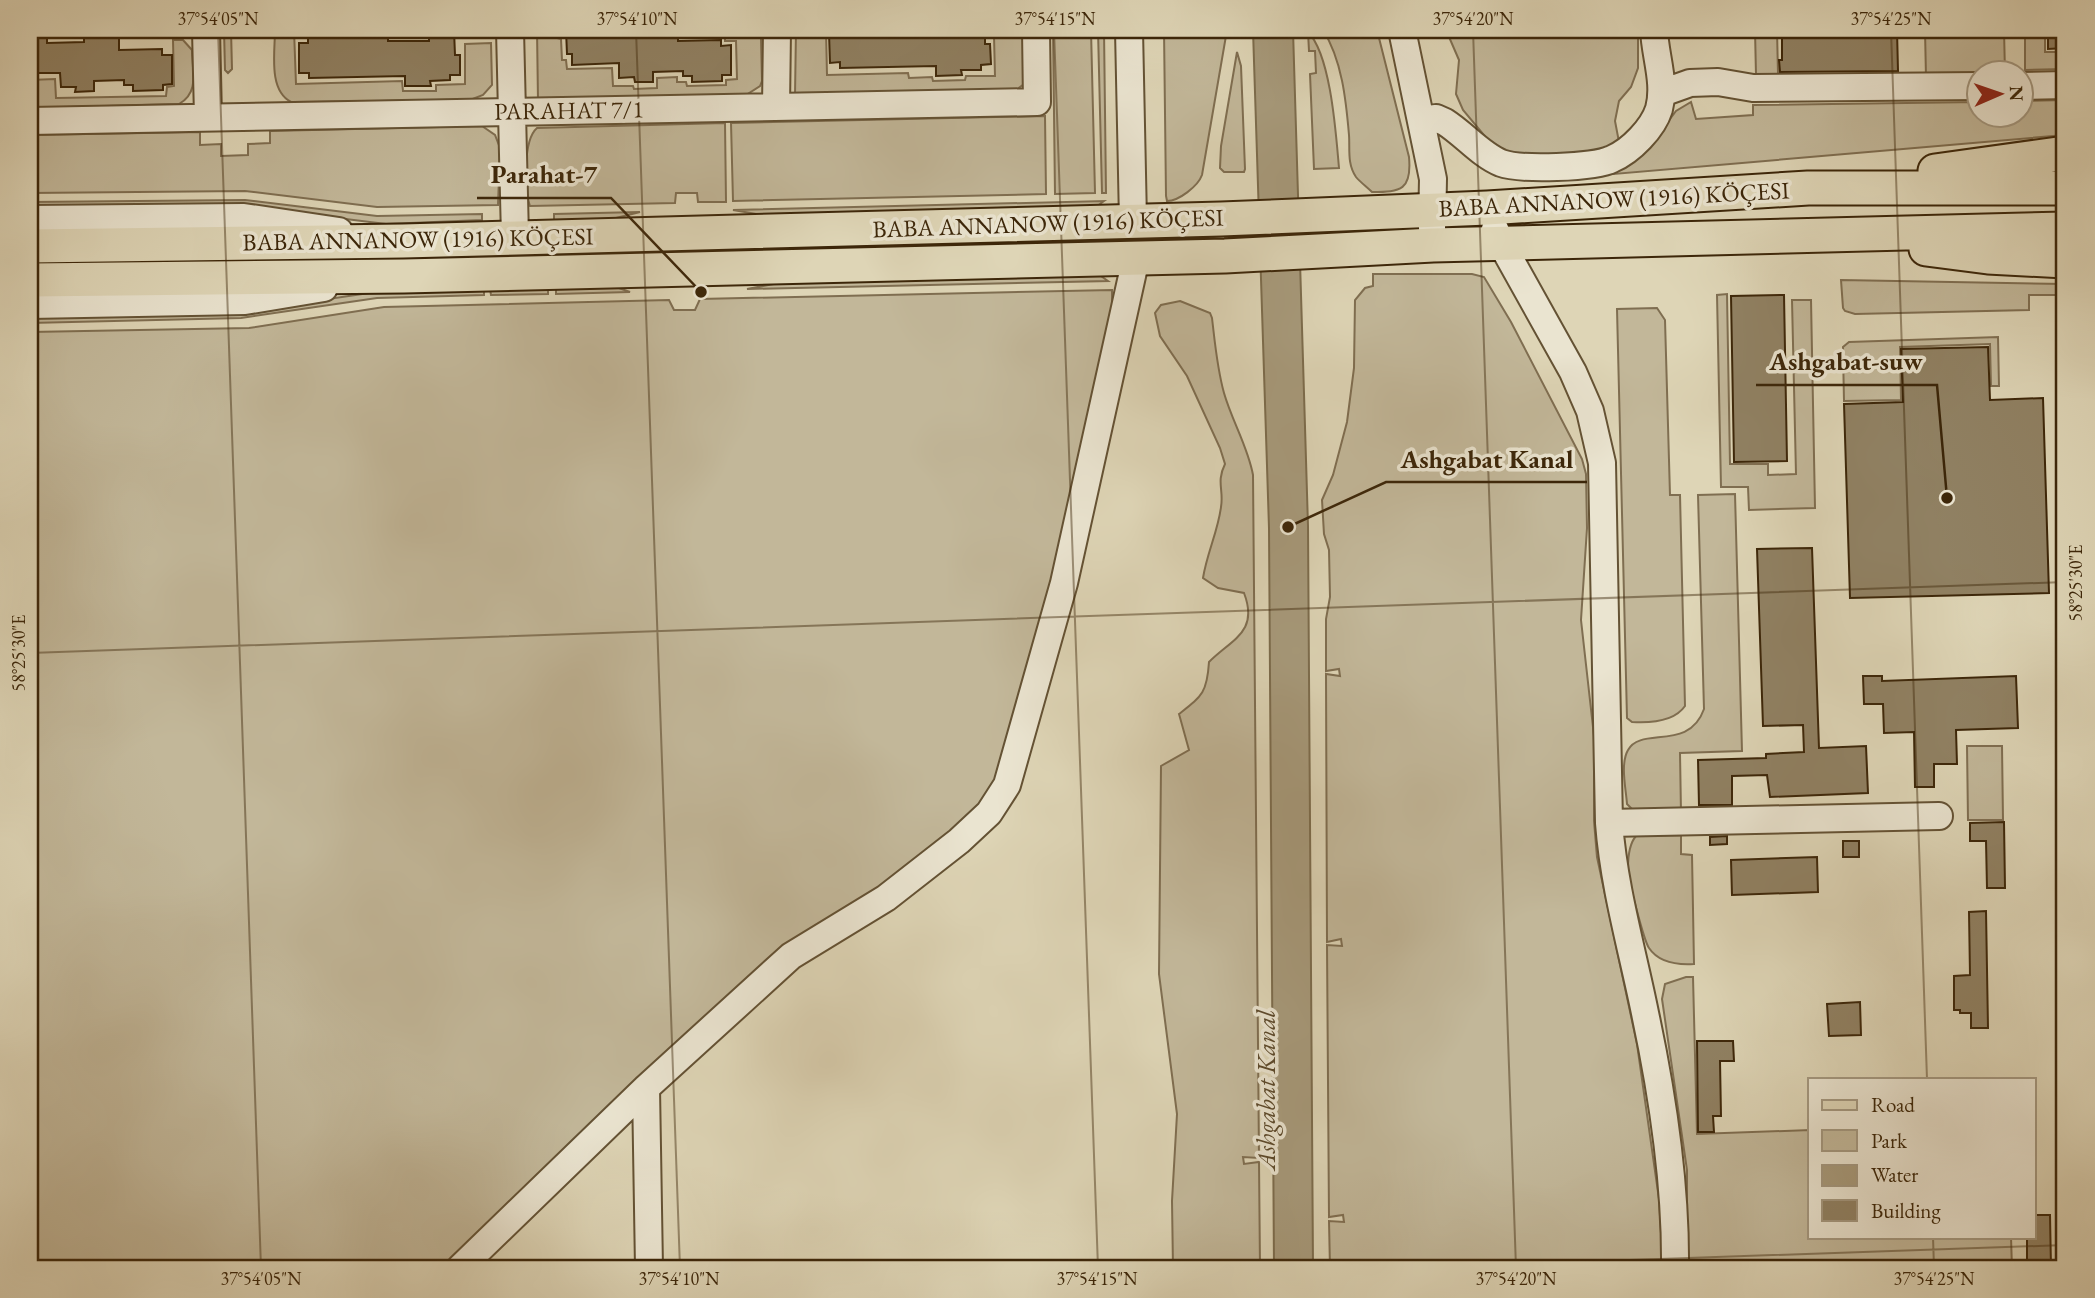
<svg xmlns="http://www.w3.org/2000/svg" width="2095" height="1298" font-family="'EB Garamond',serif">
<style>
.green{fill:#c2b799;stroke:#7f6e51;stroke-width:2}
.water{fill:#a79a7b;stroke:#7c6c4d;stroke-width:2}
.building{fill:#908163;stroke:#3c2609;stroke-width:2}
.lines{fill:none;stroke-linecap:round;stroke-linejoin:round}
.minor-casing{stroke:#645234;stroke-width:30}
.major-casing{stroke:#3c2609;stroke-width:37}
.minor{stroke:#eae4d0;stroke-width:26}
.major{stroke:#ded5b6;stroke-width:33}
.ticks{fill:none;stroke:#3c2609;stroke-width:2;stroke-opacity:0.45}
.labels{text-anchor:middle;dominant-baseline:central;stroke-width:7;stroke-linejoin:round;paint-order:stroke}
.street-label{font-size:24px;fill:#3c2609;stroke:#eae4d0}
.water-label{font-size:26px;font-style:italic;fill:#5c492b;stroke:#eae4d0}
.leader{fill:none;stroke:#3c2609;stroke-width:2.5}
.callout-dot{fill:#3c2609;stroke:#eae4d0;stroke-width:2.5}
.callout-label{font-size:26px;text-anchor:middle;font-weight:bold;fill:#3c2609;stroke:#eae4d0;stroke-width:7;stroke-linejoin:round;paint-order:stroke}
.neatline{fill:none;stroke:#3c2609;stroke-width:2.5}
.ticks-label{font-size:18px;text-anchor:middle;fill:#3c2609}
</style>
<rect width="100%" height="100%" fill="#ded5b6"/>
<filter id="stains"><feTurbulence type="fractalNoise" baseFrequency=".00286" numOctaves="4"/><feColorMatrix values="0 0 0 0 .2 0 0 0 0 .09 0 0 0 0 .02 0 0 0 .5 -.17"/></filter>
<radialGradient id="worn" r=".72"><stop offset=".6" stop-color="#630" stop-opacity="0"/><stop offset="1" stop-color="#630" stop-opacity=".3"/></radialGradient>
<path class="green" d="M224 30H231L232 69 228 73 225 70Z
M275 30H294L296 84 402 81 403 91H436V85L465 84V44L491 43 492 85 483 95 470 100 291 102C268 90 275 52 275 30Z
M537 30H557V38L561 39 562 60H566L567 69 612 68 613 86H633L634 89 657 88V78L677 77V82H686L687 86 726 85V80L737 79 736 41H725V36H711L710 30H754L761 39 762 81 760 86 746 95 538 100Z
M796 30H826L827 75 908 73 909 78 932 77 933 81 965 80 966 76H995L994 36 1023 35 1024 84 1016 90 795 95Z
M1053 30H1091L1095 193 1055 194Z
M1098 30H1104L1106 193H1102Z
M1164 30H1227L1202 175C1198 186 1179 201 1167 201L1166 196Z
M1323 30H1377L1409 157C1412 190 1401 192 1372 192 1367 187 1360 182 1356 177 1347 164 1350 149 1349 135 1346 100 1342 60 1323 30Z
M1446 30H1638V68L1631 87 1619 101 1615 121 1619 142 1612 150 1515 158 1498 152 1463 110 1456 94 1459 60Z
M1755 30H1777L1778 74 1756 75Z
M1925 30H2004L2005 73 1926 77Z
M2025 30H2045V52H2065V69L2025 70Z
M1308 32C1331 55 1336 135 1339 168L1314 169 1310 74 1316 73 1315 51H1309Z
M173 40H183L192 50C192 71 200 92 179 104L30 108V80L55 79 56 98 166 96 167 87 174 86Z
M1237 52 1241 66 1245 169 1244 172H1224L1220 168 1221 146Z
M2065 100V135L1614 174 1615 168 1647 150 1676 111 1691 102 1696 119 1753 115V105L1979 102 1980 116H2022V101Z
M1045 116 1046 194 733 201 731 123Z
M725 123 726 202H698L697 193H676L675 203 530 206C524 190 523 140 537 128Z
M482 126 495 135 500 148 498 205 377 207 245 191 30 193V135L200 132V145L221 144V156L248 155V144L270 143V131Z
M245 200 377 216 482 214V220L386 224 257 208 30 210V202Z
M1104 201 1096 207 768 216 733 210Z
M640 212 608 220 554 221V214Z
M1098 274 1108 281 747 289 784 282Z
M1373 274H1472L1484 277 1511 322 1582 459 1586 474 1587 528 1581 620 1594 736V821L1597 857 1637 1044 1659 1199 1663 1268H1330L1329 1221 1344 1222 1343 1215 1329 1217 1327 945 1342 946 1341 939 1327 942 1326 674 1340 676 1339 669 1326 671V619L1330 597 1329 550 1324 534 1322 500 1333 475 1347 422 1354 368 1355 300 1365 288 1373 286Z
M1841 280 2065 284V295H2029V310L1855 314 1845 311 1843 308Z
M548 287V294L491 295 490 289Z
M556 287H616L630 292 556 294Z
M484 289V295L377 298 241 318 30 323V316L260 309 376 292Z
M1112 290V310L1073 501 1000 770 981 807 889 883 449 1268H30V332L249 328 384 307 669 300 674 310H695L700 299Z
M1727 294 1730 464H1768V475L1796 474 1792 300H1811L1815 508 1749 510 1748 487H1721L1717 295Z
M1180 301 1210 313 1212 318C1215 343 1217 368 1224 393 1232 421 1248 447 1253 475L1259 1158 1243 1157 1244 1164 1259 1162 1260 1268H1173L1172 1201 1177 1114 1159 974 1161 766 1189 750 1179 714C1202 696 1207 693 1209 662 1232 639 1259 632 1244 593L1218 588 1203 578C1207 553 1218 531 1221 507 1224 490 1216 482 1225 464L1220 448 1187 376 1160 336 1155 313 1161 305Z
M1657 308 1665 320 1670 495H1680L1685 706C1674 722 1649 723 1632 722L1627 718 1617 309Z
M1998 337 1999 386H1991L1990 344 1900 347 1901 400 1844 401 1843 352V347L1849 342Z
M1735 494 1742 751 1680 753 1681 813 1634 811 1627 804C1626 789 1620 764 1628 750 1641 726 1689 752 1704 709L1698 495Z
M1967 746H2002L2003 820H1968Z
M1681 835V854L1692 855 1694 964C1678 965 1659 963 1649 948 1644 941 1627 876 1628 868 1628 858 1629 844 1636 836Z
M1686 977H1693L1697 1134 1810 1130V1237H2011L2012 1268H1687V1170L1662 999 1665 984Z"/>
<path class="water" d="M1253 30H1293L1308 526 1313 1268H1274L1269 528Z"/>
<path class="building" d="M30 30H47V43L84 42V31H103V36H119V50L162 49V55H172V84L163 85V90L133 91V85H124V80L94 81V91L75 92 76 87H61L60 73H30Z
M429 30H454L455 55H460V75H450V80L430 81 431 86H405V76L309 78V73H299V43H308V38L388 36V41H429Z
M566 30H606V33H643V30H678V41L721 40V46L731 45V75H722V81L692 82V76H683V71L653 72V82H635L634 77 619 78V63L572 65V54H567Z
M839 30H985V44H990L991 64 981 65V70H961L962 75 936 76V66L840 68V62L830 63 829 33H839Z
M1782 30H1897L1898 71 1780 72 1779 60H1782Z
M2048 30H2065V48L2048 49Z
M1784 295 1787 461 1734 462 1731 296Z
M1988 347 1990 400 2043 398 2049 593 1850 598 1844 404 1903 402 1901 349Z
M1812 548 1819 748 1866 746 1868 793 1770 797 1767 775 1732 776V805H1699L1698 760 1766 758V754L1804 752 1803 725 1763 726 1757 549Z
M1863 676H1882V681L2016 676 2018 728 1956 730 1957 764H1934V787H1915L1914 732 1884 733 1883 704H1864Z
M2004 822 2005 888H1987L1986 841H1970V823Z
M1727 836V844L1710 845V837Z
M1843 841H1859V857H1843Z
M1817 857 1818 892 1732 895 1731 860Z
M1986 911 1988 1028H1971V1013H1960V1010H1954V976L1970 975 1969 912Z
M1860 1002 1861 1035 1829 1036 1827 1004Z
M1697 1041H1733L1734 1061H1720L1721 1116H1713L1714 1132H1698Z
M2034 1215H2050L2051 1268H2027V1237H2034Z"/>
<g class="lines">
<defs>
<path id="minor" d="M206 30 208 117
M510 30 515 237
M1129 30 1133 221
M1402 30 1433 179 1432 228
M2022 86 2065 85
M1662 93 1690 83 1718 82 1753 88 1980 86
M776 107 777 30
M1421 120 1436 118 1445 122C1464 134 1481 155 1501 163 1520 170 1594 168 1612 159 1631 151 1653 128 1659 109 1666 83 1655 56 1654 30
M30 121 1037 102 1036 30
M30 219 244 217 339 231
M1495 229 1501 243 1573 372 1590 411 1602 463 1609 823C1614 888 1632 949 1645 1013 1663 1097 1676 1182 1675 1268
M30 305 245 301 324 288
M1609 823 1939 816
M646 1088 649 1268
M460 1268 646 1088 791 956 886 898 959 841 989 813 1007 785 1064 583 1136 258"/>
<path id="major" d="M1935 171 2065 153
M30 246 403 241 1221 219 1487 208 1808 188H2065
M1926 249 1988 257 2065 261
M30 280 404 276 1225 256 1433 245 2065 229"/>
</defs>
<use href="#minor" class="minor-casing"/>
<use href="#major" class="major-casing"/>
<use href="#minor" class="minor"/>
<use href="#major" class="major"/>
</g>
<path class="ticks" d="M218 30 261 1268M636 30 680 1268M1054 30 1098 1268M1473 30 1516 1268M1891 30 1927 1079M30 653 2065 582M1933 1237 1934 1268M1399 1268 2065 1245"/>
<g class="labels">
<g class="street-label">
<text transform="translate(569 110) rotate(-1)">PARAHAT 7/1</text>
<text transform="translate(1614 199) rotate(-3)">BABA ANNANOW (1916) KÖÇESI</text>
<text transform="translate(1048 223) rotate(-2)">BABA ANNANOW (1916) KÖÇESI</text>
<text transform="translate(418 239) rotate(-1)">BABA ANNANOW (1916) KÖÇESI</text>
</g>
<g class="water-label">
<text transform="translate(1266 1090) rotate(-90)">Ashgabat Kanal</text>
</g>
</g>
<path class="leader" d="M701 292L611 198H477M1947 498L1937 385H1756M1288 527L1386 482H1587"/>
<g class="callout-dot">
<circle cx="701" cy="292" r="7"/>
<circle cx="1947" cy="498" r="7"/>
<circle cx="1288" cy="527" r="7"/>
</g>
<g class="callout-label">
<text x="544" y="183">Parahat-7</text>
<text x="1846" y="370">Ashgabat-suw</text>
<text x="1487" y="468">Ashgabat Kanal</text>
</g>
<rect width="2095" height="1298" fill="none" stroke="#ded5b6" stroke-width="77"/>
<rect x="1808" y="1078" width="228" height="161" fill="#eae4d0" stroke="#a49880" stroke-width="2"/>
<rect x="1822" y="1100" width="35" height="10" fill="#ded5b6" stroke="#a49880" stroke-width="2"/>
<text x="1871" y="1112" font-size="21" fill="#3c2609">Road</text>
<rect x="1822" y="1130" width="35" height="21" fill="#c2b799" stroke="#a49880" stroke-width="2"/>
<text x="1871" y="1148" font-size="21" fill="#3c2609">Park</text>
<rect x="1822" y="1165" width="35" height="21" fill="#a79a7b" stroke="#a49880" stroke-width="2"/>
<text x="1871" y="1182" font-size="21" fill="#3c2609">Water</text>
<rect x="1822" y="1200" width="35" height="21" fill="#908163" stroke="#a49880" stroke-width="2"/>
<text x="1871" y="1218" font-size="21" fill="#3c2609">Building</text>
<g transform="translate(2000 94) rotate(88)"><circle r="33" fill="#eae4d0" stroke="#a49880" stroke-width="2"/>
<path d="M0-5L12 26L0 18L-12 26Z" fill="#8f2418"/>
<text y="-10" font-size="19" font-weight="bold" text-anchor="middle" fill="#3c2609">N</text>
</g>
<rect x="38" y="38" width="2018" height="1222" class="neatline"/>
<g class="ticks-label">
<text x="218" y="25">37°54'05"N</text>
<text x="637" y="25">37°54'10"N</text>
<text x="1055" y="25">37°54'15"N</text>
<text x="1473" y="25">37°54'20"N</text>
<text x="1891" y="25">37°54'25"N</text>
<text transform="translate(2076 583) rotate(-90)" y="6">58°25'30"E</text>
<text transform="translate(19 653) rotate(-90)" y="6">58°25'30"E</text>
<text x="261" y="1285">37°54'05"N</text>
<text x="679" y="1285">37°54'10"N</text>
<text x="1097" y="1285">37°54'15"N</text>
<text x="1516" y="1285">37°54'20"N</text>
<text x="1934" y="1285">37°54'25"N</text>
</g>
<rect width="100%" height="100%" filter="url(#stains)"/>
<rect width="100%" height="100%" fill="url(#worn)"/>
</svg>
